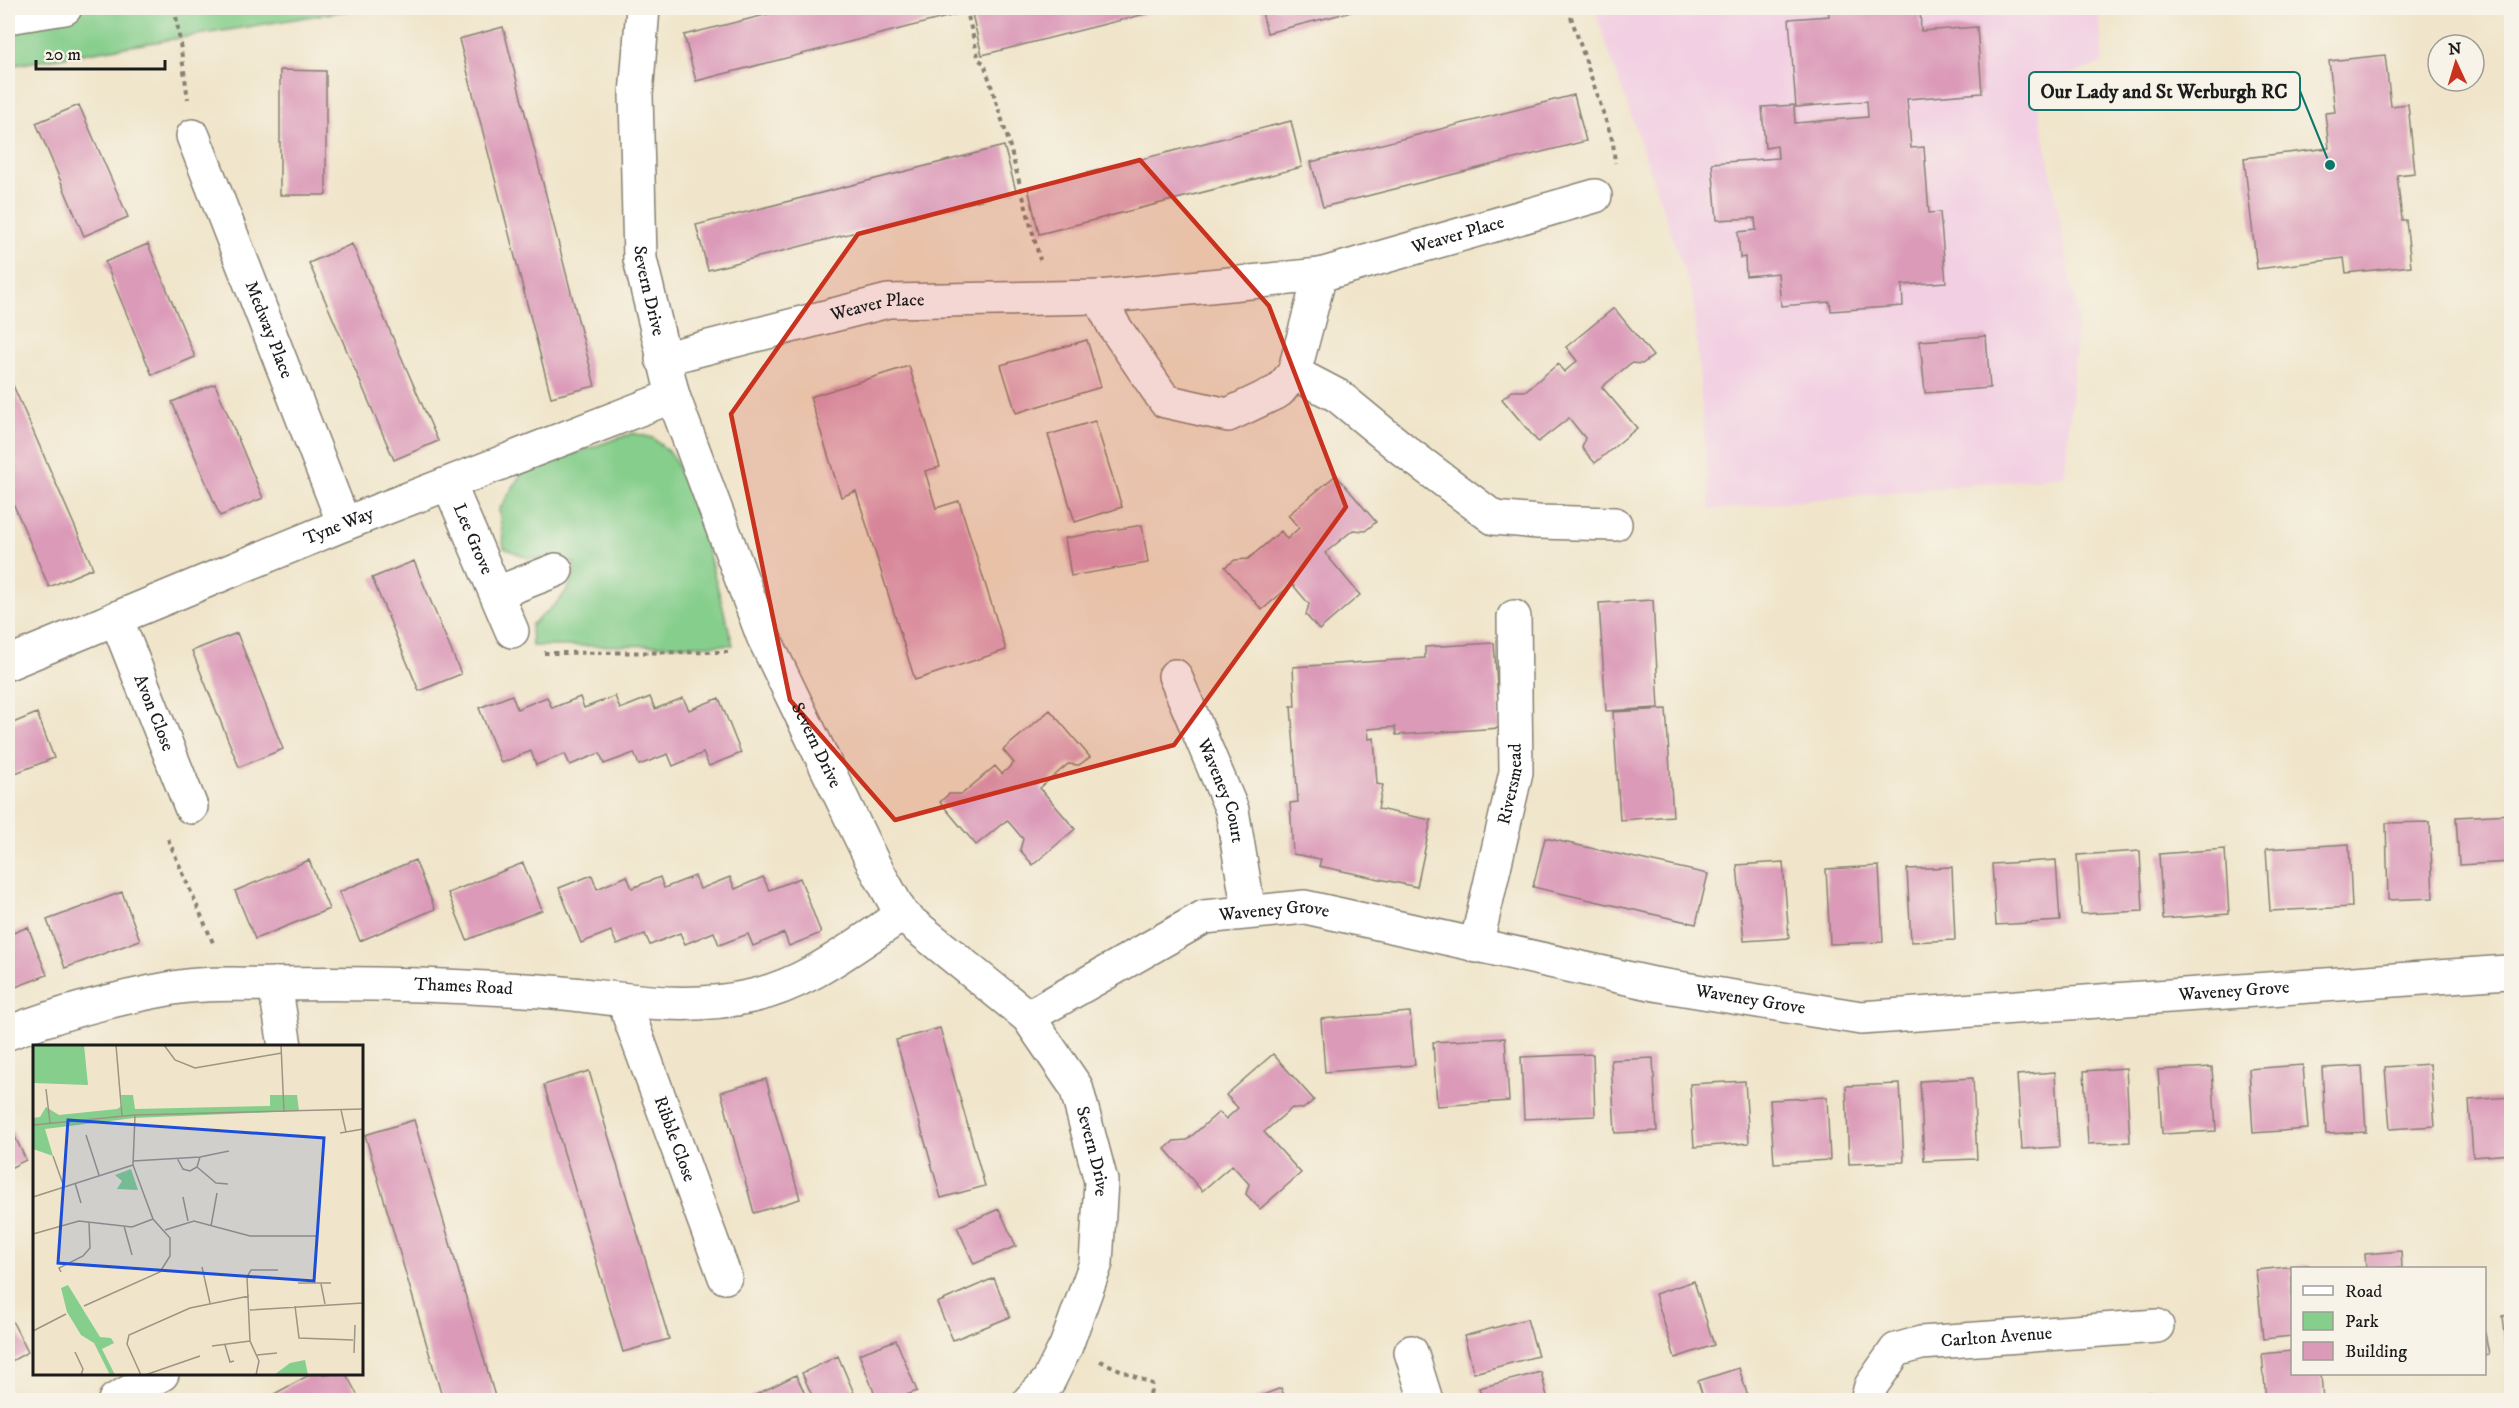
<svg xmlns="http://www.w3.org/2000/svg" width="2519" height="1408" font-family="'IM FELL DW Pica',serif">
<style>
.built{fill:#f2cfe2}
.green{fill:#85ce8b;stroke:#507554;stroke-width:1.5}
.building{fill:#db9ab8}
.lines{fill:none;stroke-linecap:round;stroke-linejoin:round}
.minor-casing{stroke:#868073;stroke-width:36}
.tertiary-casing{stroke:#868073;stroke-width:36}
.path{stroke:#868073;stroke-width:4;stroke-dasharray:4.5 4.5;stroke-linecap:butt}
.minor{stroke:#fff;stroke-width:33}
.tertiary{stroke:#fff;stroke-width:33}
.marked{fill:#c8321e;fill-opacity:0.2;stroke:#c8321e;stroke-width:4.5;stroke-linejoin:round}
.labels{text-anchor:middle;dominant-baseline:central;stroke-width:5;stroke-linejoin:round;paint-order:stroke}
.street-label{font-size:18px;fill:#1c1c1c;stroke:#f7f3e8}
.inset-road{fill:none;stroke:#9b9584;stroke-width:1.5}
.view{fill:#1d4ed8;fill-opacity:0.15;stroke:#1d4ed8;stroke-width:3}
.inset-edge{fill:none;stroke:#1c1c1c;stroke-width:3}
.leader{fill:none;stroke:#0f766e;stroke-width:2}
.callout-dot{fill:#0f766e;stroke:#f7f3e8;stroke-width:2}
.callout{fill:#f7f3e8;stroke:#0f766e;stroke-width:2}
.callout-label{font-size:20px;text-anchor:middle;font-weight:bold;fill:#1c1c1c}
</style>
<rect width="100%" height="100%" fill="#f7f3e8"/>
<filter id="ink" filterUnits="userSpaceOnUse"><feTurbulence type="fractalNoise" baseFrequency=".0167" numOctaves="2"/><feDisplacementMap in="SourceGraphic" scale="12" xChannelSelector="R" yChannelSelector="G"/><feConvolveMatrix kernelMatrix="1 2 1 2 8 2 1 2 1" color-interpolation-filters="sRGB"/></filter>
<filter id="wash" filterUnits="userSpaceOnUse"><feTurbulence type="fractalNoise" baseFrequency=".008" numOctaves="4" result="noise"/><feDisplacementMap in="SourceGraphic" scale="24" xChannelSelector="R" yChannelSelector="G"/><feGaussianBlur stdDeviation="1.35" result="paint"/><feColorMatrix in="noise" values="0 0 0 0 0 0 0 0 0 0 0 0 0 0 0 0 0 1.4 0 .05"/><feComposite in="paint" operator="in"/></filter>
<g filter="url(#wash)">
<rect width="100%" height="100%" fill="#f0e5ca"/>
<path class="built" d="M1594 8H2099L2103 63 2035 87 2078 319 2065 476 1710 510 1693 297Z"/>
<path class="green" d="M8 8H363L8 66Z
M633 433 653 438 673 456 698 515 733 645 532 646 531 625C552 608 575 591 575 563L528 558 504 548 499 510 523 471Z"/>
<g id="blocks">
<path class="building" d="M793 8H957L959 14 696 81 684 35Z
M980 8H1169L982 55 971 10Z
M1261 8H1366L1267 33Z
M1828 8H1920L1921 31 1977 27 1982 93 1907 99 1911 148 1924 147 1929 213 1940 212 1946 282 1902 285 1903 306 1831 311 1830 302 1781 306 1778 273 1746 276 1745 257 1740 258 1738 232 1756 230 1755 218 1717 220 1712 163 1778 158 1777 146 1765 148 1762 107 1794 105 1795 123 1868 117 1867 101 1796 107 1789 19 1829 16Z
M503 27 595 386 551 397 459 39Z
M2385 55 2391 106 2408 104 2415 173 2397 175 2402 220H2406L2411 266 2346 273 2344 258 2257 269 2244 158 2329 148 2325 113 2335 112 2329 61Z
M280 70 326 71V195H280Z
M1574 95 1586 141 1323 207 1311 162Z
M79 105 128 217 84 236 36 123Z
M1291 121 1302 167 1039 234 1028 188Z
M1004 146 1016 191 708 270 696 225Z
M148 244 195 357 152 375 105 262Z
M352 244 438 441 394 460 309 263Z
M1614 308 1653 356 1642 364 1631 363 1602 387 1637 428 1595 463 1582 448 1585 438 1569 418 1538 442 1502 399 1512 391H1525L1558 364 1564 372 1577 361 1566 347Z
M1986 336 1990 388 1925 393 1920 341Z
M1087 340 1101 387 1016 413 1001 365Z
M909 366 940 467 925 471 936 508 959 501 1006 650 915 680 856 491 841 497 810 397Z
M12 383 93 568 49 587 8 491V385Z
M215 384 263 498 220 516 172 402Z
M1095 421 1122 507 1075 522 1048 435Z
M1336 475 1376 522 1365 531 1353 530 1325 553 1360 595 1319 630 1306 615 1309 604 1292 584 1262 610 1225 567 1235 560 1248 559 1281 531 1287 539 1299 528 1288 515Z
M1142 525 1148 563 1071 576 1065 538Z
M414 561 461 674 419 691 372 578Z
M1653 600 1659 708 1606 711 1599 603Z
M237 633 283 749 239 767 192 651Z
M1494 643 1500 728 1396 735 1395 727 1368 729 1369 739 1374 738 1377 784 1383 785 1378 809 1431 820 1417 887 1319 866 1321 859 1293 854 1290 803 1298 802 1291 706H1295L1293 667 1425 658V647Z
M512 695 517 709 547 697 552 708 580 697 584 708 615 696 620 709 650 697 655 709 683 698 689 710 719 698 741 753 709 766 703 753 673 766 668 754 639 765 634 753 604 764 600 753 570 765 565 754 536 765 531 751 501 763 479 708Z
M1666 709 1673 816 1620 820 1613 712Z
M1050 710 1090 757 1079 765 1068 764 1040 788 1075 829 1033 865 1020 850 1023 839 1007 820 976 845 940 802 949 794H962L995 766 1002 774 1014 763 1003 750Z
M37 713 54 758 8 776V725Z
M2511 814V862L2459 865 2456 817Z
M2430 822 2433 898 2388 900 2386 823Z
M1545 838 1708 874 1696 924 1533 887Z
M2349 844 2352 907 2270 911 2266 849Z
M2225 849 2229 914 2163 919 2159 854Z
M2140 851 2143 911 2081 914 2077 855Z
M309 860 329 909 255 939 235 891Z
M415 860 435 909 360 941 339 892Z
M2056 860 2060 921 1996 925 1992 864Z
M1783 862 1789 938 1744 941 1737 865Z
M523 863 542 910 467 940 448 893Z
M1879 866 1883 942 1830 944 1826 869Z
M1952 867 1955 940 1911 942 1907 869Z
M592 875 597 889 627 876 632 888 660 877 664 888 695 876 700 889 730 877 735 889 763 877 769 890 800 878 821 933 789 946 784 933 753 946 748 934 719 945 714 932 685 944 680 933 650 945 645 934 617 945 611 931 581 943 559 888Z
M122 892 140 940 65 968 47 920Z
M28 927 47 975 8 990V935Z
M1410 1012 1415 1065 1325 1072 1321 1019Z
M940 1028 985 1186 941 1198 896 1040Z
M1505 1038 1509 1101 1437 1106 1433 1042Z
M1273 1054 1314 1100 1303 1109 1292 1108 1264 1132 1301 1173 1260 1209 1246 1194 1249 1184 1232 1165 1202 1191 1165 1149 1174 1141 1187 1140 1219 1112 1226 1119 1238 1108 1226 1095Z
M1593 1054 1595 1116 1524 1119 1521 1057Z
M1653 1058 1657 1131 1615 1133 1611 1060Z
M2430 1064 2435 1126 2390 1129 2385 1067Z
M2303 1065 2308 1129 2253 1133 2249 1069Z
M2362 1066 2366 1132 2326 1134 2322 1068Z
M2212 1067 2216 1131 2162 1134 2158 1070Z
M2126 1068 2130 1142 2088 1144 2084 1071Z
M589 1071 669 1339 623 1352 544 1085Z
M2055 1072 2059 1147 2022 1149 2017 1075Z
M1973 1078 1977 1159 1924 1161 1920 1081Z
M766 1079 800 1199 754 1213 721 1092Z
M1745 1081 1749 1143 1694 1147 1690 1084Z
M1900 1084 1904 1162 1849 1164 1846 1086Z
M1827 1097 1830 1160 1774 1163 1770 1100Z
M2511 1097V1154L2473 1157 2469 1100Z
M414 1120 496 1400H443L365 1135Z
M8 1122 26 1160 8 1169Z
M999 1209 1016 1246 974 1264 957 1227Z
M2401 1251 2402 1268H2366L2365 1254Z
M2309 1265V1268L2292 1269V1336L2263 1339 2256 1270Z
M994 1278 1010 1317 953 1340 937 1303Z
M1694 1281 1714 1345 1675 1358 1655 1294Z
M8 1313 28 1352 8 1363Z
M2511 1315V1371H2509L2503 1316Z
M1527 1319 1538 1356 1474 1373 1464 1336Z
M2484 1328 2489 1354 2484 1355Z
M896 1340 917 1391 894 1400H877L859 1354Z
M2292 1351V1374H2321L2323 1400H2266L2262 1354Z
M838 1356 857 1400H814L802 1373Z
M1739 1368 1749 1400H1704L1698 1381Z
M1541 1372 1548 1400H1483L1479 1388Z
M311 1374H346L360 1400H266L265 1399Z
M796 1375 808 1400H748L747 1399Z
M1281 1388 1286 1400H1250Z
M2152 1392 2153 1400H2094L2093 1399Z"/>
</g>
</g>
<g filter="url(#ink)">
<use href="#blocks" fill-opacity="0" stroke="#868073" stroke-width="1.5"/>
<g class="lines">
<defs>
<g id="minor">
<path id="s1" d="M643 8 636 95 640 259 673 396 763 636 874 865 902 915 1028 1017 1076 1087 1101 1181 1096 1263 1066 1346 1048 1382 1030 1400"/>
<path id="s2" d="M193 136 344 524"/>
<path d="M1099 297 1114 326 1165 401 1228 415 1279 391 1294 373 1320 275"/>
<path id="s3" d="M662 359 888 301 1099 297 1320 275 1595 196"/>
<path d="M1294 373 1338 396 1406 452 1494 518 1538 522 1615 524"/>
<path id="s4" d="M449 484 512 631"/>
<path d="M497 593 556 570"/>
<path id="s5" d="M116 618 191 807"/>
<path id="s6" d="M8 663 344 524 673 396"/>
<path id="s7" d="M1175 676 1232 810 1249 912"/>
<path id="s8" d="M1476 946 1516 772 1514 617"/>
<path d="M275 984 285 1046"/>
<path id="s9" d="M624 1002 725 1277"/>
<path id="s10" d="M1028 1017 1204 917 1305 907 1654 984 1861 1018 2507 972"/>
<path id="s11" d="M8 1033C60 1013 117 998 173 988 206 982 242 985 275 984 363 982 452 985 540 991 613 996 678 1013 752 996 808 984 855 945 902 915"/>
<path d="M1411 1352 1426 1400"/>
<path d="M115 1400 162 1374"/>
<path id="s12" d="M1867 1400 1871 1386 1896 1350 1921 1343 2157 1326"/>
</g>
<path id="tertiary" d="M8 17 65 8"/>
</defs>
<use href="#minor" class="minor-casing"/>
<use href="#tertiary" class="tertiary-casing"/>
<path class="path" d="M175 8 188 99
M966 8 979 60 984 63 1007 136 1040 260
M1568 8 1613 142 1615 163
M544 653 728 652
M168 839 214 945
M1100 1361 1152 1384 1149 1400"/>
<use href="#minor" class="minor"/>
<use href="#tertiary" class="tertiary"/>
</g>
</g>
<path class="marked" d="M1140 160 1269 306 1346 507 1174 745 895 820 790 700 731 414 858 234Z"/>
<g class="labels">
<g class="street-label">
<text stroke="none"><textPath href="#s3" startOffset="810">Weaver Place</textPath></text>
<text stroke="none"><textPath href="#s1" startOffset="284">Severn Drive</textPath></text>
<text stroke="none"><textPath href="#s3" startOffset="222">Weaver Place</textPath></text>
<text stroke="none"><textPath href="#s2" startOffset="208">Medway Place</textPath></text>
<text stroke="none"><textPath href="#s6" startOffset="358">Tyne Way</textPath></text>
<text stroke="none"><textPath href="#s4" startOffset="60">Lee Grove</textPath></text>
<text stroke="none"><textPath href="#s5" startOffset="102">Avon Close</textPath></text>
<text stroke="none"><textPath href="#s1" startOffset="770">Severn Drive</textPath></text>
<text stroke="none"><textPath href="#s8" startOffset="166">Riversmead</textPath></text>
<text stroke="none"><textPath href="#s7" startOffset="124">Waveney Court</textPath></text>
<text stroke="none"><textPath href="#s10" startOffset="273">Waveney Grove</textPath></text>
<text stroke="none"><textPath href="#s11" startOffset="462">Thames Road</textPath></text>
<text stroke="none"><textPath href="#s10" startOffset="1245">Waveney Grove</textPath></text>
<text stroke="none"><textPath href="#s10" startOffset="759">Waveney Grove</textPath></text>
<text stroke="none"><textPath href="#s9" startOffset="146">Ribble Close</textPath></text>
<text stroke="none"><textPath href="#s1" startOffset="1274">Severn Drive</textPath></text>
<text stroke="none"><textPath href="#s12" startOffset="160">Carlton Avenue</textPath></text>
</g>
</g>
<g transform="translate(33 1045)">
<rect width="330" height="330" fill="#f0e5ca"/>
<path d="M0 0H51L55 40 0 38ZM88 50H100L102 64 237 61V50H264L266 66 101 73 12 84 20 111 0 104V73L7 72 13 62 26 70 84 64 89 61ZM98 124 105 145 84 144 89 136 82 130ZM35 240 67 292 78 293 81 298 69 304 82 330H77L61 298 48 290 34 267 28 243ZM272 315 275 330H241L257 318Z" fill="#85ce8b"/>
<path class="inset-road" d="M83 0 89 71M131 0 142 15 162 23 249 8M248 0 251 67M13 44 17 78M308 65 313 87M0 80 102 70 330 64M307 88 330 84M53 90 66 130M20 111 31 142M144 113 150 124 157 126 164 122 167 112M100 116 167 112 196 106M164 122 183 138 195 139M42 138 48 158M0 152 100 120M150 152 155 176M91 181 99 210M178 181 184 148M132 185 161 176 217 191H283M0 189 46 176 99 182 120 174M169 222 177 258M28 227 26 223 50 211 57 203 56 177M265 238H298M288 239 292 259M51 261 127 227 137 211V193L120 174 100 120 102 70M262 261 266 293 320 295M217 265 330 258M0 286 33 269M192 300 197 317 201 316M179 301 217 296M42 307 50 324 48 330M321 308 322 280M224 310 244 308M108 330 94 299 96 290 157 263 216 251M112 330 167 311M223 330 226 316 217 296 214 232 218 225H245"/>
<path class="view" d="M35 75 291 93 281 236 25 218Z"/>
<rect width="330" height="330" class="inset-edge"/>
</g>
<path class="leader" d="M2330 165L2300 91"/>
<circle class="callout-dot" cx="2330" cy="165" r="6"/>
<rect class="callout" x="2029" y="72" width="271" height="38" rx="6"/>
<g class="callout-label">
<text x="2164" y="98">Our Lady and St Werburgh RC</text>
</g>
<rect width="2519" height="1408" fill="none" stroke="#f7f3e8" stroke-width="30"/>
<rect x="2291" y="1267" width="195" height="108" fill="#f7f3e8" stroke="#9f9d96" stroke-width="1.5"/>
<rect x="2303" y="1286" width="30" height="9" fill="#ffffff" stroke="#9f9d96" stroke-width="1.5"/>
<text x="2345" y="1297" font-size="18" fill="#1c1c1c">Road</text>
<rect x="2303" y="1312" width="30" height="18" fill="#85ce8b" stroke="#9f9d96" stroke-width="1.5"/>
<text x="2345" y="1327" font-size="18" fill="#1c1c1c">Park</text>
<rect x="2303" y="1342" width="30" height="18" fill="#db9ab8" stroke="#9f9d96" stroke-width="1.5"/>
<text x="2345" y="1357" font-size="18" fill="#1c1c1c">Building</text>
<g transform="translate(2456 63) rotate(356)"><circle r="28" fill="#f7f3e8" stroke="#9f9d96" stroke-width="1.5"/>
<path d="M0-4.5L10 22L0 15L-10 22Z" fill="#c8321e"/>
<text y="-9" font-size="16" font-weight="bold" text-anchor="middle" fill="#1c1c1c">N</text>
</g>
<path d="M36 60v9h129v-9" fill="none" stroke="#1c1c1c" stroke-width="3"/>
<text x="45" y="60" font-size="18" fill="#1c1c1c" stroke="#f7f3e8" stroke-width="4.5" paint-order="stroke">20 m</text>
</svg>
